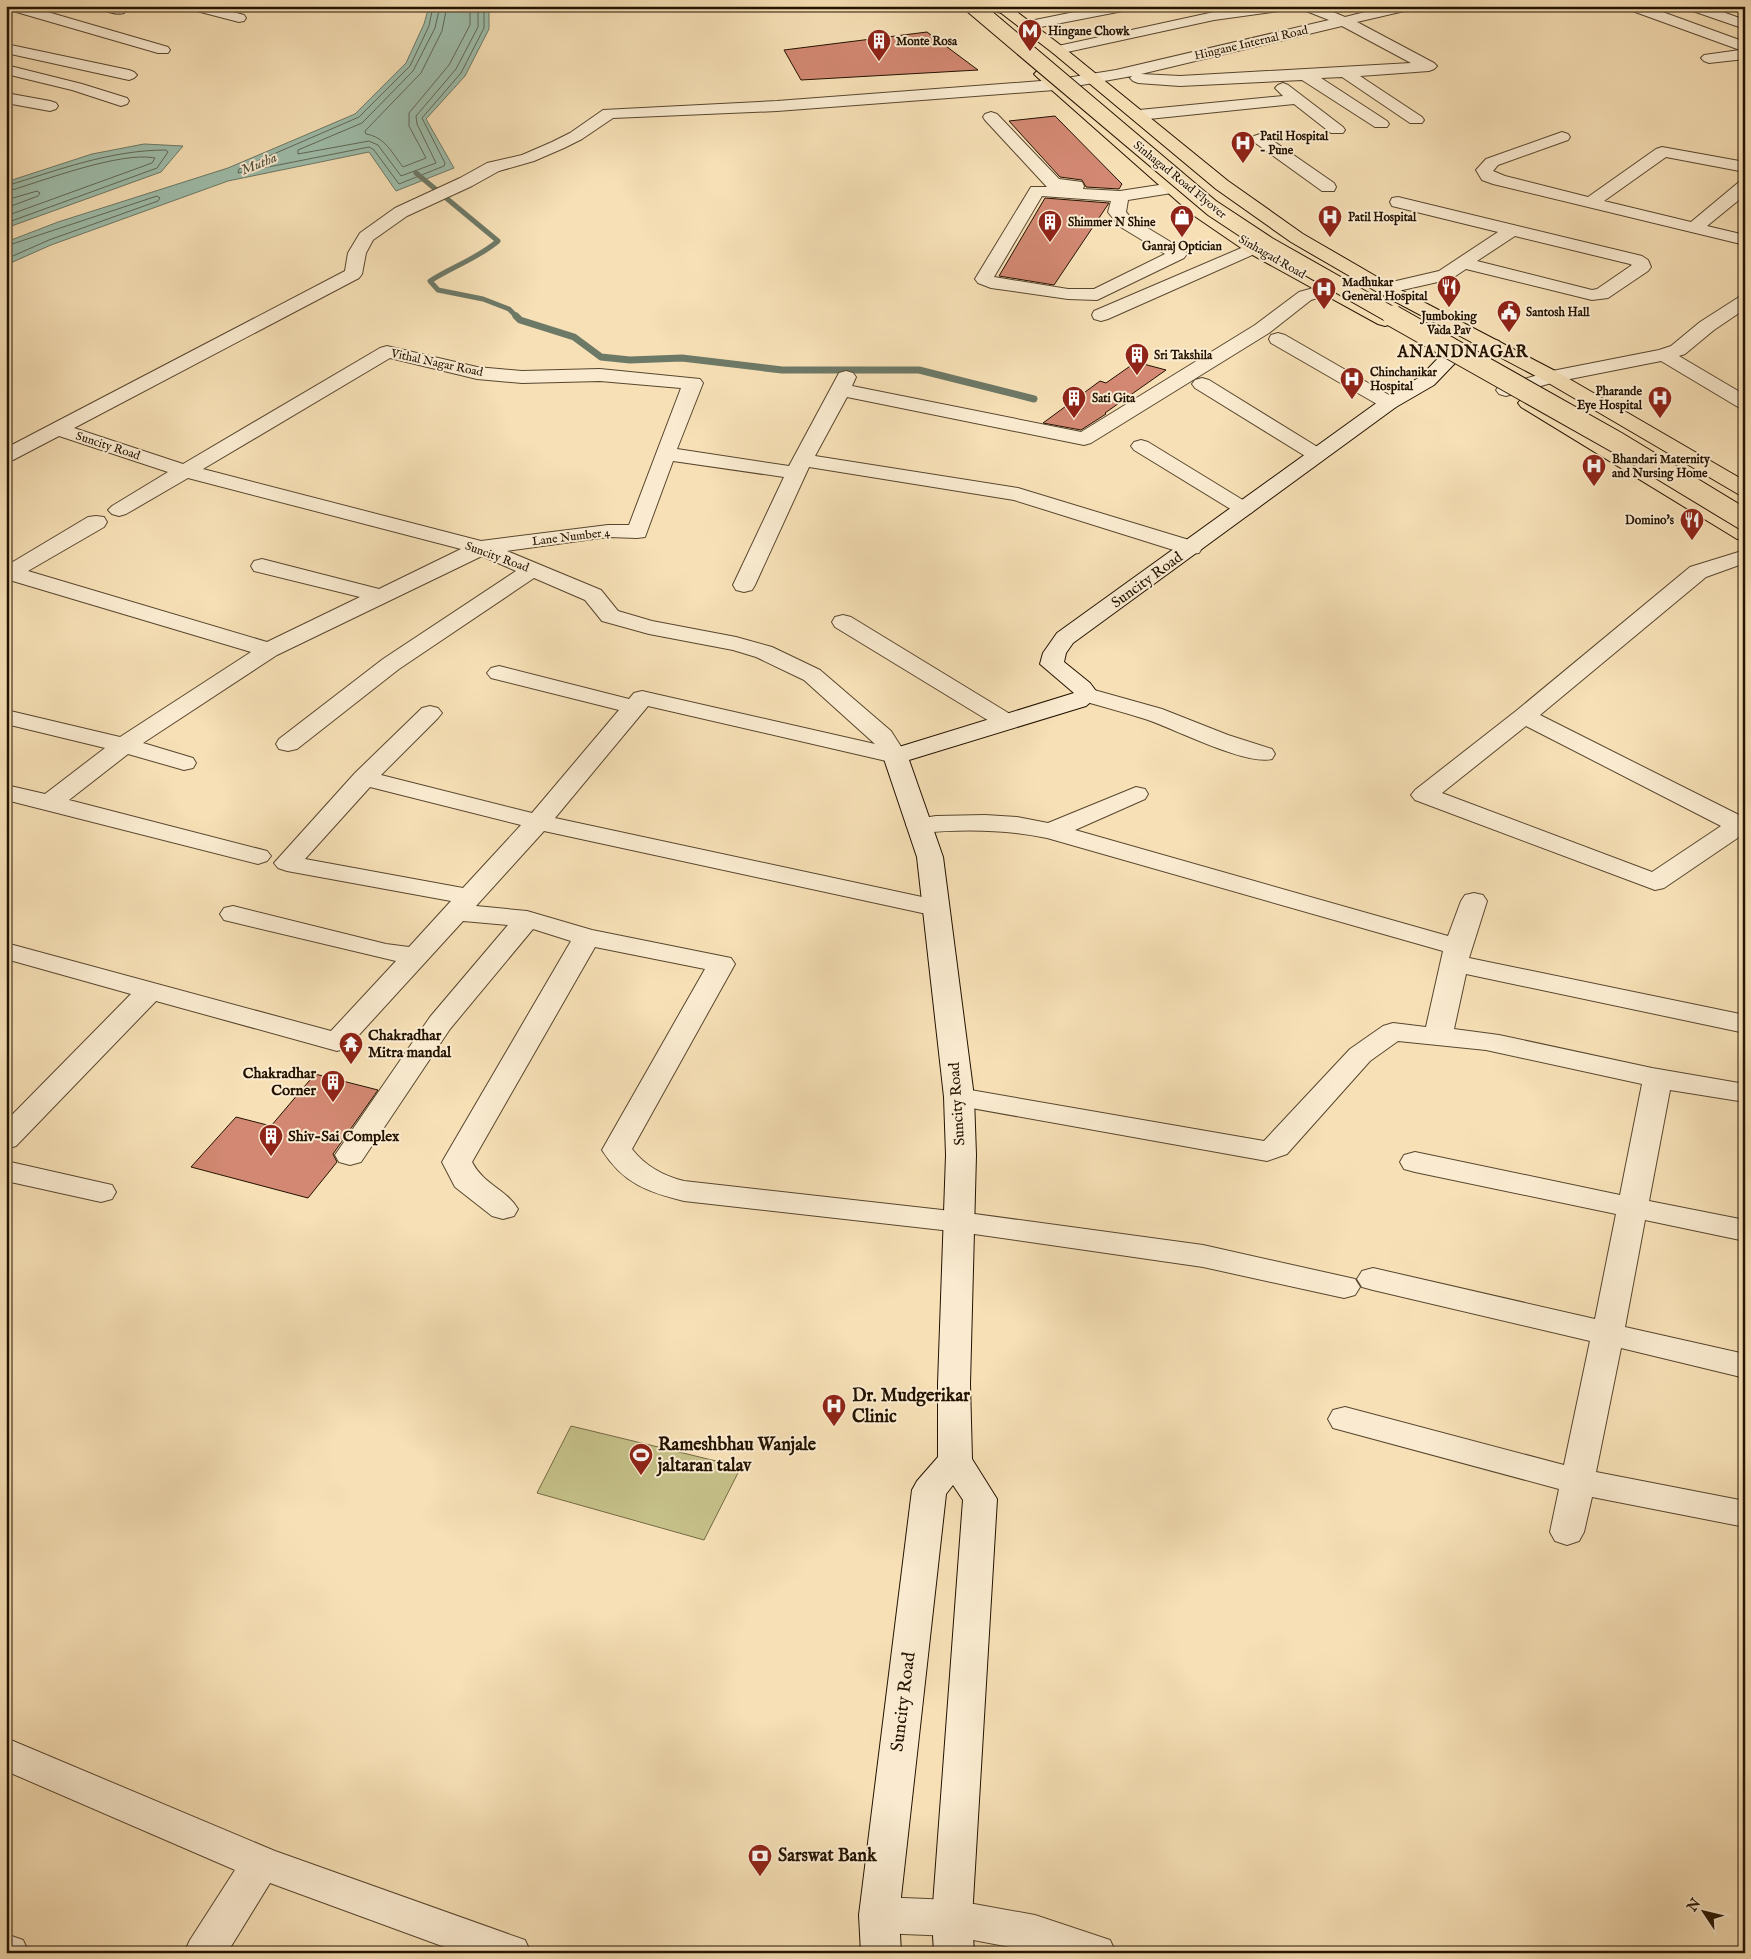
<svg xmlns="http://www.w3.org/2000/svg" width="1751" height="1959" font-family="'IM FELL English',serif">
<style>
.green{fill:#c5c088;stroke:#746944}
.water{fill:#9ebdab;stroke:#6d7967}
.lines{fill:none;stroke-linecap:round;stroke-linejoin:round}
.shore{stroke:#606856;stroke-width:1}
.stream-far1{stroke:#6d7967;stroke-width:5}
.stream{stroke:#6d7967;stroke-width:7}
.building{fill:#d28872;stroke:#231200}
.street-casing{stroke:#58462e;stroke-width:2}
.secondary-casing{stroke:#231200;stroke-width:2}
.primary-casing{stroke:#231200;stroke-width:2}
.street{fill:#faebd0;fill-rule:evenodd}
.secondary{fill:#faebd0;fill-rule:evenodd}
.primary{fill:#f7e0b6;fill-rule:evenodd}
.primary-bridge-far1-casing{stroke:#231200;stroke-width:18;stroke-linecap:butt}
.primary-bridge-casing{stroke:#231200;stroke-width:23;stroke-linecap:butt}
.primary-bridge-far1{stroke:#f7e0b6;stroke-width:16}
.primary-bridge{stroke:#f7e0b6;stroke-width:21}
.labels{text-anchor:middle;dominant-baseline:central;stroke-width:4;stroke-linejoin:round;paint-order:stroke}
.far-poi-label{font-size:12px;font-weight:bold;fill:#231200;stroke:#faebd0;text-anchor:start}
.far-street-label{font-size:12px;fill:#231200;stroke:#faebd0}
.far-water-label{font-size:14px;font-style:italic;fill:#4e4e3c;stroke:#faebd0}
.street-label{font-size:15px;fill:#231200;stroke:#faebd0}
.poi-label{font-size:15px;font-weight:bold;fill:#231200;stroke:#faebd0;text-anchor:start}
.far-district-label{font-size:16px;font-weight:bold;letter-spacing:1px;fill:#231200;stroke:#faebd0}
.near-poi-label{font-size:18px;font-weight:bold;fill:#231200;stroke:#faebd0;text-anchor:start}
.near-street-label{font-size:18px;fill:#231200;stroke:#faebd0}
</style>
<rect width="100%" height="100%" fill="#f7e0b6"/>
<filter id="stains"><feTurbulence type="fractalNoise" baseFrequency=".004" numOctaves="4"/><feColorMatrix values="0 0 0 0 .2 0 0 0 0 .09 0 0 0 0 .02 0 0 0 .5 -.17"/></filter>
<radialGradient id="worn" r=".72"><stop offset=".6" stop-color="#630" stop-opacity="0"/><stop offset="1" stop-color="#630" stop-opacity=".3"/></radialGradient>
<path class="green" d="M571 1426 741 1467 704 1540 537 1493Z"/>
<path class="water" d="M429 6H489V29L465 76 426 119 454 168 396 191 369 152 228 181 51 245 6 265V242L58 222 228 168 355 114 406 63 424 24Z
M144 144 183 146 161 172 6 228V182L92 154Z"/>
<g class="lines">
<path class="shore" d="M433 6 429 26 410 66 359 117 239 169 238 173 369 147 374 150 399 184 444 166 445 163 422 118 461 73 484 28V6
M440 6 435 28 413 71 362 123 298 150V154L369 141 378 145 401 176 436 163 417 124 416 116 456 69 478 27V6
M447 6 442 31 421 73 365 131 366 134C385 137 392 153 403 167L426 158 409 126V113L449 65 470 25V6
M6 186C58 170 111 150 166 150L168 152 157 168 6 223
M6 192C42 181 121 151 155 158L152 163 6 216
M6 200 37 191 40 193 38 196 6 208
M6 246 157 196 160 198 158 201 49 240 6 259"/>
<path class="stream-far1" d="M416 173 498 241C477 259 453 266 430 281L438 290 483 299 509 309 517 317"/>
<path class="stream" d="M516 316 520 320 574 337 601 357 630 360 682 358 782 370H919L1034 399"/>
</g>
<path class="building" d="M927 32 978 70 801 80 784 50Z
M1055 116 1122 184 1119 189 1086 187 1082 180 1060 177 1009 121Z
M1045 198 1109 203 1054 285 999 276Z
M1136 362 1166 370 1105 413 1106 414 1081 430 1043 423 1100 381 1106 383Z
M315 1074 378 1090 333 1154 337 1162 308 1198 191 1167 236 1117 271 1126Z"/>
<g class="lines">
<defs>
<path id="street" d="M6 6H27L168 47 170 50 168 53H158L6 9Z
M99 6H122L126 10 124 13C117 15 104 12 99 6Z
M187 6H211L244 15 246 18 244 21 239 22 189 9Z
M997 6H1024L1022 9 1002 13 997 12 995 9Z
M1104 6H1135L1128 10 1025 30 1020 29 1018 26 1020 23 1025 22Z
M1253 6H1293L1286 10 1214 20 1058 54 1053 53 1051 50 1053 47 1058 46 1214 12Z
M1299 6H1319L1345 17 1389 6H1415L1413 9 1357 22 1434 63 1437 66 1434 69 1429 71 1360 76 1422 117 1424 120 1422 123H1410L1342 77 1321 78 1387 121 1389 124 1387 127H1375L1302 80 1180 86 1138 83 1133 81 1130 78 1132 76 1054 90 777 111 613 118 582 139 564 148 534 161 499 171 472 186 407 216 373 240 366 253 362 274 359 278 74 428 183 464 380 348 387 346 477 367 522 371 600 369 700 379 703 383 677 449 789 466 839 373 846 371 853 373 856 377 852 386 1081 432 1255 325 1299 292 1328 284 1334 285 1337 289 1334 293 1311 300 1269 333 1091 443 1084 445 847 397 815 456 1018 488 1199 543 1202 548 1199 553 1191 554 1183 553 1014 500 809 467 755 585 752 590 744 592 736 590 733 585 784 477 673 461 645 537 637 538 608 537 507 551 601 590 618 611 652 621 736 637 772 647 820 670 891 731 907 756 904 761 895 763 648 706 555 818 936 900 945 902 949 908 945 914 936 916 544 831 476 906 527 911 592 930 731 958 735 964 632 1149C645 1166 664 1176 684 1181L960 1212 1203 1245 1355 1279 1360 1287 1355 1295 1344 1298 1203 1267 960 1232 684 1201C647 1192 623 1183 602 1150L705 969 595 947 472 1162C484 1185 506 1189 518 1209L514 1216 503 1219 492 1216 455 1187 442 1162 571 941 533 929 450 1029 361 1162 350 1165 339 1162 335 1155 430 1017 508 925 463 921 347 1048 337 1051 156 1001 16 1146 6 1149V1121L131 994 6 959V943L331 1031 396 961 224 920 220 914 224 908 233 906 386 944 409 947 451 901 287 871 278 868 274 863 355 773 422 708 430 706 438 708 442 713 438 718 381 775 532 813 619 710 491 678 487 673 491 668 499 666 629 699 634 693 642 691 875 744 804 680 756 657 733 650 649 634 602 621 585 600 534 578 399 669 297 749 288 751 279 749 276 744 279 739 383 659 516 571 482 556 277 655 143 743 193 758 196 763 193 768 184 770 128 754 69 800 267 851 271 856 267 861 258 864 6 800V785L45 794 105 748 6 724V710L120 737 251 652 6 579V566L88 517 96 516 104 517 107 522 104 527 28 571 267 642 360 597 254 571 251 566 254 561 262 559 379 589 461 549 188 478 126 514 119 516 112 514 108 510 112 506 168 472 59 436 13 460 6 462V448L345 271 348 253 360 233 395 208 460 178 487 163 522 155 552 142 570 133 603 110 777 101 1054 80 1116 70 1329 20 1301 9ZM1342 26 1411 63 1180 76 1141 74ZM390 358 477 379 522 383 600 381 681 388 629 525H608L481 541 203 469ZM370 787 521 825 463 888 305 859Z
M1625 6H1646L1745 42V59L1709 63 1704 61 1701 58 1704 55 1740 50 1627 9Z
M1685 6H1706L1745 20V29L1687 9Z
M6 44 129 70 134 72 137 75 134 78 129 80 6 53Z
M6 65 82 84 127 98 129 101 127 104 121 106 72 90 6 74Z
M1283 83 1288 85 1343 127 1345 130 1343 133H1331L1294 104 1139 120 1133 118 1131 115 1133 112 1139 110 1283 96 1275 88 1278 85Z
M6 93 50 101 56 103 58 106 56 109 50 111 6 103Z
M991 112 997 114 1059 179 1082 182 1084 186 1083 189 1120 191 1172 183 1178 184 1180 188 1178 192 1128 200 1126 212 1131 218 1184 250 1187 254 1184 258 1097 300 1068 299 991 288 978 283 975 279 1031 187H1047L985 120 983 117 985 114ZM1042 196 1111 201 1108 212 1119 226 1165 254 1094 289H1068L994 277Z
M1562 132 1568 134 1570 137 1568 140 1498 165 1493 171 1505 176 1588 197 1656 149 1662 147 1745 162V172L1666 157 1604 201 1691 222 1739 182 1745 181V195L1707 226 1745 235V245L1493 184 1482 180 1476 170 1486 159Z
M1260 134 1266 136 1334 183 1336 187 1334 191H1322L1254 142 1252 139 1254 136Z
M1398 197 1642 256 1648 260 1651 267 1648 271 1608 298 1592 300 1466 269 1451 279 1385 294 1379 293 1376 289 1379 285 1439 271 1498 232 1392 206 1390 202 1392 198ZM1515 236 1630 264 1632 265 1597 289 1592 290 1477 261Z
M1253 243 1259 244 1262 248 1259 252 1108 319 1101 321 1094 319 1092 315 1094 311Z
M1745 296V309L1714 330 1685 354 1679 356 1745 395V409L1738 407 1661 361 1555 382 1506 396 1499 394 1496 390 1499 386 1552 371 1659 350 1671 346 1700 322 1739 297Z
M1278 333 1285 335 1396 399 1399 403 1396 407 1389 409 1382 407 1271 343 1269 339 1271 335Z
M1202 378 1209 380 1324 451 1327 455 1324 459 1317 461 1310 459 1195 388 1192 384 1195 380Z
M1141 440 1148 442 1251 505 1255 509 1251 513 1244 515 1237 513 1134 450 1131 446 1134 442Z
M1745 550V563L1706 577 1540 715 1745 818V836L1742 835 1664 888 1655 890 1415 800 1411 795 1415 790 1516 711 1690 567ZM1526 726 1721 826 1652 872 1442 793Z
M843 615 851 617 1015 717 1019 722 1015 727 1007 729 999 727 835 627 832 622 835 617Z
M1087 688 1162 709 1228 735 1272 749 1275 754 1272 759C1246 766 1173 728 1145 719 1123 712 1101 706 1079 700L1075 695 1079 690Z
M1136 787 1145 789 1148 794 1145 799 1075 830 1448 936 1461 901 1465 895 1474 893 1483 895 1487 901 1469 958 1745 1015V1033L1466 974 1454 1029 1499 1035 1652 1068 1745 1084V1102L1670 1090 1649 1201 1745 1220V1241L1645 1220 1625 1327 1745 1354V1378L1621 1348 1596 1472 1745 1501V1527L1592 1497 1584 1532 1579 1541 1567 1545 1555 1541 1550 1532 1559 1489 1333 1428 1328 1419 1333 1410 1345 1407 1564 1465 1590 1341 1373 1290 1362 1287 1357 1279 1362 1271 1373 1268 1595 1319 1616 1214 1415 1172 1404 1169 1400 1162 1404 1155 1415 1152 1620 1195 1642 1084 1486 1050 1398 1041 1370 1061 1287 1154 1267 1161 949 1104 944 1097 949 1090 959 1088 1264 1141 1350 1049 1383 1026 1393 1023 1426 1027 1443 951 1047 838C1004 829 962 829 919 833L910 830 906 825 910 820 936 816 985 815 1017 817 1048 823Z
M6 1161 112 1185 116 1192 112 1199 101 1202 6 1181Z
M6 1738 275 1851 525 1940 531 1953H461L270 1883 227 1953H184L190 1940 235 1870 6 1771Z
M879 1897 952 1900 1035 1915 1110 1940 1116 1953H1041L952 1936 879 1933 865 1927 859 1915 865 1903Z
M6 1934 23 1940 29 1953H6Z"/>
<path id="secondary" d="M1492 339 1499 341 1501 345 1499 349 1458 360 1434 385 1396 407 1073 643 1066 653 1064 662 1090 683 1099 695 1086 706 909 760 943 857 974 1097 976 1155 970 1384 972 1459 997 1499 972 1918 974 1953H934L932 1918 963 1500 953 1485 946 1494 899 1915 901 1953H861L859 1915 912 1490 917 1481 938 1457V1384L946 1155 944 1097 917 857 883 756 886 751 1074 693 1040 664 1043 653 1057 633 1382 399 1420 377 1444 352Z"/>
<path id="primary" d="M992 6H1009L1063 47 1228 181 1303 234 1391 285 1559 373 1745 481V496L1738 494 1545 381 1379 293 1291 242 1216 189 1053 53Z
M1042 69 1047 71 1205 207 1259 244 1392 316 1394 320 1392 324 1385 326 1378 324 1247 252 1193 215 1037 77 1034 74 1037 71Z
M1528 397 1535 399 1745 525V540L1737 539 1521 407 1518 403 1521 399Z"/>
</defs>
<use href="#street" class="street-casing"/>
<use href="#secondary" class="secondary-casing"/>
<use href="#primary" class="primary-casing"/>
<use href="#street" class="street"/>
<use href="#secondary" class="secondary"/>
<use href="#primary" class="primary"/>
<defs>
<path id="primary-bridge-far1" d="M973 6 1212 208 1268 245 1395 317"/>
<path id="primary-bridge" d="M1393 316 1618 443 1745 520"/>
</defs>
<use href="#primary-bridge-far1" class="primary-bridge-far1-casing"/>
<use href="#primary-bridge" class="primary-bridge-casing"/>
<use href="#primary-bridge-far1" class="primary-bridge-far1"/>
<use href="#primary-bridge" class="primary-bridge"/>
</g>
<defs>
<symbol id="metro-pin" viewBox="-11 -11 22 30"><path d="M0 17L-7.5 6A9.5 9.5 0 1 1 7.5 6Z" fill="#8f2418" stroke="#faebd0"/><path d="M-5.5 5V-5H-3L0 0L3-5H5.5V5H3V-.5L0 4L-3-.5V5Z" fill="#fff"/></symbol>
<symbol id="building-pin" viewBox="-11 -11 22 30"><path d="M0 17L-7.5 6A9.5 9.5 0 1 1 7.5 6Z" fill="#8f2418" stroke="#faebd0"/><path d="M-4-6H4V6H1V3H-1V6H-4ZM-2.5-4.3h1.7v1.8h-1.7ZM.8-4.3h1.7v1.8H.8ZM-2.5-1h1.7V.8h-1.7ZM.8-1h1.7V.8H.8Z" fill="#fff"/></symbol>
<symbol id="hospital-pin" viewBox="-11 -11 22 30"><path d="M0 17L-7.5 6A9.5 9.5 0 1 1 7.5 6Z" fill="#8f2418" stroke="#faebd0"/><path d="M-5-5h3v3.5h4V-5h3V5h-3V1.5h-4V5h-3Z" fill="#fff"/></symbol>
<symbol id="shop-pin" viewBox="-11 -11 22 30"><path d="M0 17L-7.5 6A9.5 9.5 0 1 1 7.5 6Z" fill="#8f2418" stroke="#faebd0"/><path d="M-5-2.5h2.3a2.7 3.5 0 0 1 5.4 0H5L5.5 6h-11ZM-1.5-2.5h3a1.5 2.3 0 0 0-3 0Z" fill="#fff"/></symbol>
<symbol id="restaurant-pin" viewBox="-11 -11 22 30"><path d="M0 17L-7.5 6A9.5 9.5 0 1 1 7.5 6Z" fill="#8f2418" stroke="#faebd0"/><path d="M-5-6h1v4h1v-4h1v4h1v-4h1v5L-1.5 .5V6h-2V.5L-5-1ZM5-6V6H3V1.5H1.5Q1.5-4 5-6Z" fill="#fff"/></symbol>
<symbol id="civic-pin" viewBox="-11 -11 22 30"><path d="M0 17L-7.5 6A9.5 9.5 0 1 1 7.5 6Z" fill="#8f2418" stroke="#faebd0"/><path d="M-.6-6.5H3V-4.5H.6V-3L4-1V1h2V6H-6V1h2V-1L-.6-3ZM-1.2 2.5V6h2.4V2.5Z" fill="#fff"/></symbol>
<symbol id="temple-pin" viewBox="-11 -11 22 30"><path d="M0 17L-7.5 6A9.5 9.5 0 1 1 7.5 6Z" fill="#8f2418" stroke="#faebd0"/><path d="M0-6L5-2H3V0L6.5 2.5H4V6H1.5V3h-3V6H-4V2.5H-6.5L-3 0V-2H-5Z" fill="#fff"/></symbol>
<symbol id="stadium-pin" viewBox="-11 -11 22 30"><path d="M0 17L-7.5 6A9.5 9.5 0 1 1 7.5 6Z" fill="#8f2418" stroke="#faebd0"/><path d="M0-5a6.5 5 0 1 0 0 10a6.5 5 0 1 0 0-10ZM-3.5-1.8h7v3.6h-7Z" fill="#fff"/></symbol>
<symbol id="bank-pin" viewBox="-11 -11 22 30"><path d="M0 17L-7.5 6A9.5 9.5 0 1 1 7.5 6Z" fill="#8f2418" stroke="#faebd0"/><path d="M-6-4H6V4H-6ZM0-2.3a2.3 2.3 0 1 0 0 4.6a2.3 2.3 0 1 0 0-4.6Z" fill="#fff"/></symbol>
</defs>
<g fill-rule="evenodd">
<use href="#metro-pin" x="1016" y="17" width="28" height="38"/>
<use href="#building-pin" x="865" y="27" width="28" height="38"/>
<use href="#hospital-pin" x="1229" y="129" width="28" height="38"/>
<use href="#shop-pin" x="1168" y="203" width="28" height="38"/>
<use href="#hospital-pin" x="1316" y="203" width="28" height="38"/>
<use href="#building-pin" x="1036" y="208" width="28" height="38"/>
<use href="#restaurant-pin" x="1435" y="273" width="28" height="38"/>
<use href="#hospital-pin" x="1310" y="275" width="28" height="38"/>
<use href="#civic-pin" x="1495" y="298" width="28" height="38"/>
<use href="#building-pin" x="1123" y="341" width="28" height="38"/>
<use href="#hospital-pin" x="1338" y="365" width="28" height="38"/>
<use href="#building-pin" x="1060" y="384" width="28" height="38"/>
<use href="#hospital-pin" x="1646" y="384" width="28" height="38"/>
<use href="#hospital-pin" x="1580" y="452" width="28" height="38"/>
<use href="#restaurant-pin" x="1678" y="506" width="28" height="38"/>
<use href="#temple-pin" x="337" y="1030" width="28" height="38"/>
<use href="#building-pin" x="319" y="1068" width="28" height="38"/>
<use href="#building-pin" x="257" y="1122" width="28" height="38"/>
<use href="#hospital-pin" x="820" y="1392" width="28" height="38"/>
<use href="#stadium-pin" x="627" y="1441" width="28" height="38"/>
<use href="#bank-pin" x="746" y="1842" width="28" height="38"/>
</g>
<g class="labels">
<g class="far-poi-label">
<text x="1048" y="31">Hingane Chowk</text>
<text x="896" y="41">Monte Rosa</text>
<text x="1260" y="136">Patil Hospital<tspan x="1260" dy="14">- Pune</tspan></text>
<text x="1348" y="217">Patil Hospital</text>
<text x="1068" y="222">Shimmer N Shine</text>
<text x="1182" y="246" text-anchor="middle">Ganraj Optician</text>
<text x="1342" y="282">Madhukar<tspan x="1342" dy="14">General Hospital</tspan></text>
<text x="1526" y="312">Santosh Hall</text>
<text x="1449" y="316" text-anchor="middle">Jumboking<tspan x="1449" dy="14">Vada Pav</tspan></text>
<text x="1154" y="355">Sri Takshila</text>
<text x="1370" y="372">Chinchanikar<tspan x="1370" dy="14">Hospital</tspan></text>
<text x="1642" y="391" text-anchor="end">Pharande<tspan x="1642" dy="14">Eye Hospital</tspan></text>
<text x="1092" y="398">Sati Gita</text>
<text x="1612" y="459">Bhandari Maternity<tspan x="1612" dy="14">and Nursing Home</tspan></text>
<text x="1674" y="520" text-anchor="end">Domino's</text>
</g>
<g class="far-street-label">
<text transform="translate(1251 43) rotate(-13)">Hingane Internal Road</text>
<text transform="translate(1180 180) rotate(39)">Sinhagad Road Flyover</text>
<text transform="translate(1272 257) rotate(30)">Sinhagad Road</text>
<text transform="translate(437 363) rotate(12)">Vithal Nagar Road</text>
<text transform="translate(108 446) rotate(18)">Suncity Road</text>
<text transform="translate(571 537) rotate(-7)">Lane Number 4</text>
<text transform="translate(497 557) rotate(20)">Suncity Road</text>
</g>
<g class="far-water-label">
<text transform="translate(259 164) rotate(-22)">Mutha</text>
</g>
<g class="street-label">
<text transform="translate(1147 580) rotate(-36)">Suncity Road</text>
<text transform="translate(957 1104) rotate(-94)">Suncity Road</text>
</g>
<g class="poi-label">
<text x="368" y="1035">Chakradhar<tspan x="368" dy="17">Mitra mandal</tspan></text>
<text x="316" y="1073" text-anchor="end">Chakradhar<tspan x="316" dy="17">Corner</tspan></text>
<text x="288" y="1136">Shiv-Sai Complex</text>
</g>
<g class="far-district-label">
<text x="1463" y="353">ANANDNAGAR</text>
</g>
<g class="near-poi-label">
<text x="852" y="1396">Dr. Mudgerikar<tspan x="852" dy="21">Clinic</tspan></text>
<text x="658" y="1445">Rameshbhau Wanjale<tspan x="658" dy="21">jaltaran talav</tspan></text>
<text x="778" y="1856">Sarswat Bank</text>
</g>
<g class="near-street-label">
<text transform="translate(904 1702) rotate(-83)">Suncity Road</text>
</g>
</g>
<rect width="1751" height="1959" fill="none" stroke="#f7e0b6" stroke-width="25"/>
<rect x="8" y="8" width="1736" height="1944" fill="none" stroke="#231200" stroke-width="2.5"/>
<rect x="12" y="12" width="1726" height="1934" fill="none" stroke="#231200"/>
<g transform="translate(1704 1912) rotate(305)" stroke="#faebd0" stroke-width="4" paint-order="stroke">
<path d="M0-4L9 19L0 12L-9 19Z" fill="#231200"/>
<text y="-8" font-size="14" font-weight="bold" text-anchor="middle" fill="#231200">N</text>
</g>
<rect width="100%" height="100%" filter="url(#stains)"/>
<rect width="100%" height="100%" fill="url(#worn)"/>
</svg>
